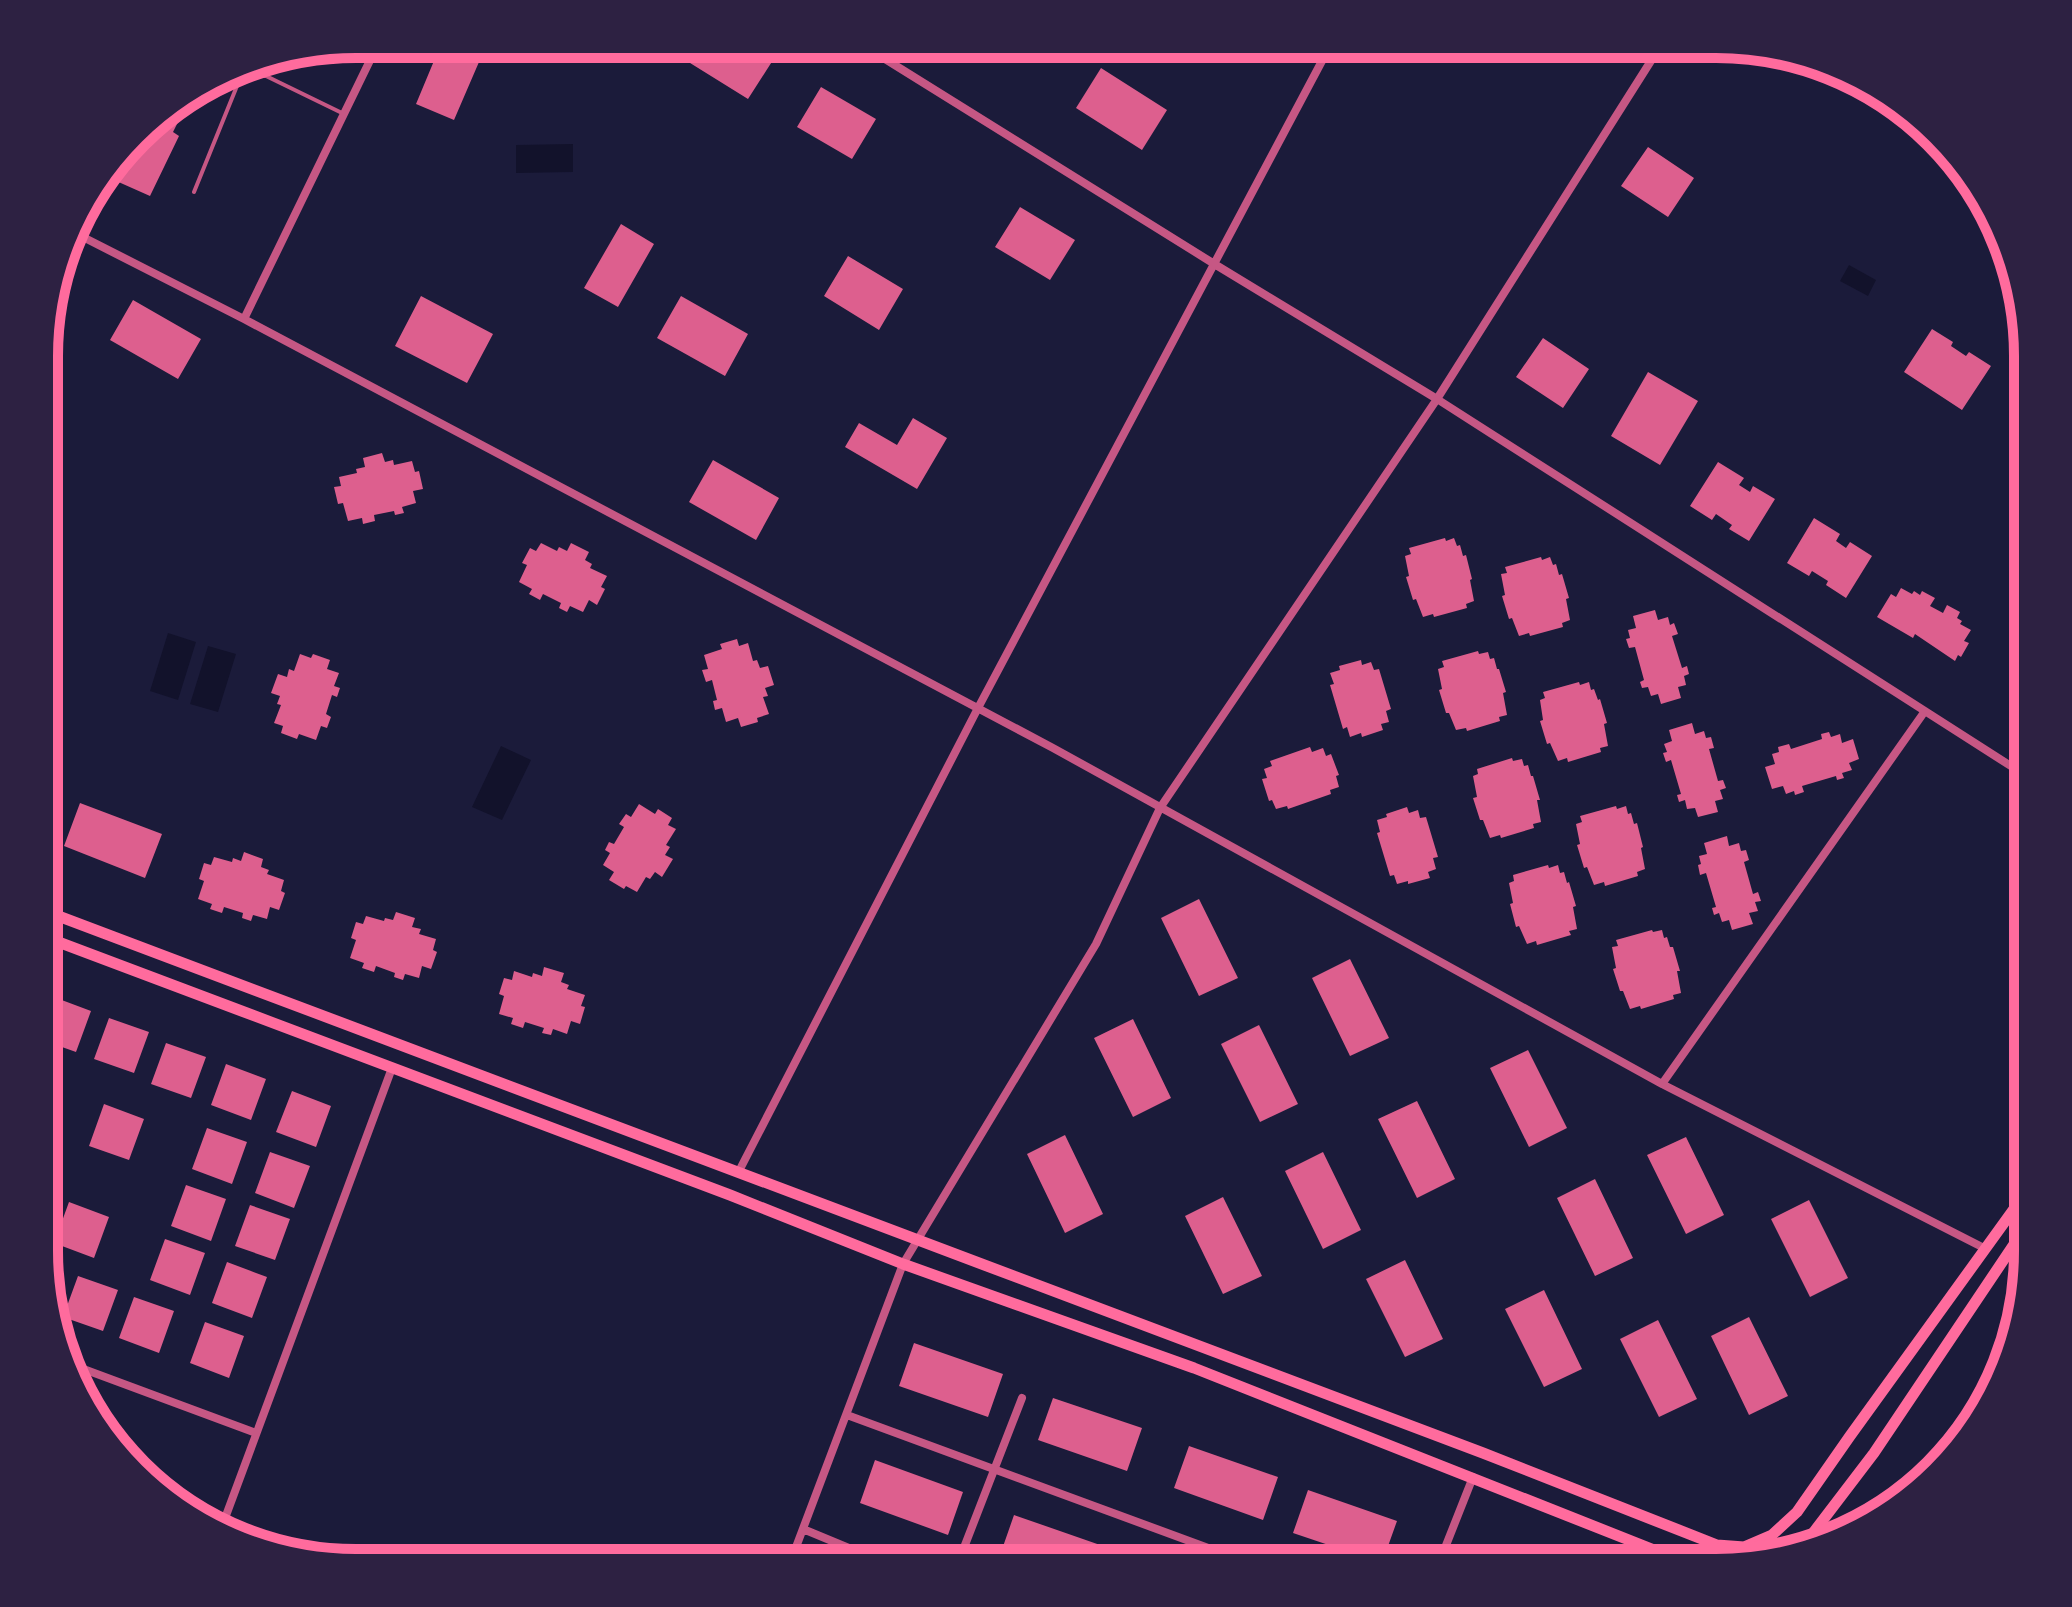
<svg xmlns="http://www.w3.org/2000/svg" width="2072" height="1607" font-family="Lato,sans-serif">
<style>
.water{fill:#12122b}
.building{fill:#dd5f8e}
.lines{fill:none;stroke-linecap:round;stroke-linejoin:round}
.service{stroke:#c65784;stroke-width:4}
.minor{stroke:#c65784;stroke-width:8}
.secondary{stroke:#ff6b9d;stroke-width:11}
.rim{fill:none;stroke:#ff6b9d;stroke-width:10}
</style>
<rect width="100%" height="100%" fill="#1b1b3a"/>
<path class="water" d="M573 144V172L516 173V145Z
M1849 265 1876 280 1868 296 1840 281Z
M168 633 196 642 178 700 150 691Z
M208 646 236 654 218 712 190 704Z
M501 746 531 760 502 820 472 807Z"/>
<path class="building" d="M441 44H457L482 55 454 120 416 104Z
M691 44H748L773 60 748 99 682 58Z
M969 44H995L988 56Z
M1101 68 1167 110 1142 150 1076 108Z
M821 87 876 119 852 159 797 127Z
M197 95 191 109 186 106 173 132 179 136 150 196 105 176 151 121Z
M1648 147 1694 178 1668 217 1621 186Z
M1020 207 1075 240 1050 280 995 247Z
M621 224 654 244 618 307 584 288Z
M848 256 903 289 879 330 824 296Z
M421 296 493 334 467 383 395 346Z
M681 296 748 334 725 376 657 338Z
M133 300 201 339 178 379 110 340Z
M1932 329 1953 342 1951 346 1966 356 1969 352 1991 366 1962 410 1904 372Z
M1543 338 1589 369 1563 408 1516 377Z
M1648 372 1698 401 1660 465 1611 436Z
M913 418 947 438 917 489 845 447 859 423 897 445Z
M382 453 385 462 393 460 394 465 412 461 415 472 419 471 423 489 413 491 416 503 402 507 404 513 395 515 394 511 374 515 375 521 363 524 362 518 348 521 343 503 338 504 334 487 341 486 339 477 357 473 356 469 365 467 363 458Z
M713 460 779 498 756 540 689 502Z
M1718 462 1744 478 1739 485 1750 492 1753 486 1775 499 1749 541 1729 529 1732 525 1716 514 1712 520 1690 506Z
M1814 518 1840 534 1836 541 1846 548 1850 542 1872 556 1846 598 1826 585 1828 581 1812 571 1809 576 1787 563Z
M1445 538 1446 541 1454 538 1457 546 1460 545 1463 556 1466 555 1472 579 1470 580 1474 601 1466 604 1467 608 1434 617 1433 614 1423 617 1416 599 1413 600 1406 577 1409 576 1405 556 1411 554 1409 548Z
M541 543 557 551 559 547 567 551 571 543 589 552 585 560 592 564 590 568 607 576 601 587 605 589 597 605 589 600 583 612 570 606 567 612 559 608 561 603 543 594 540 600 529 594 532 589 519 582 527 565 522 563 530 548 536 551Z
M1541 557 1542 560 1550 557 1553 565 1556 564 1559 575 1562 574 1569 598 1566 599 1570 620 1562 623 1563 627 1530 636 1529 633 1519 636 1512 618 1509 619 1502 596 1505 595 1501 574 1507 573 1505 567Z
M1901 588 1912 594 1914 591 1920 595 1922 591 1935 598 1930 606 1943 613 1947 605 1960 612 1957 618 1962 621 1960 624 1971 630 1964 641 1969 643 1961 657 1958 655 1955 661 1915 634 1913 638 1877 617 1891 594 1896 597Z
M1655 610 1658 620 1668 617 1670 625 1674 623 1678 634 1672 636 1682 668 1687 666 1689 674 1684 676 1686 685 1678 687 1681 698 1661 704 1658 694 1651 696 1648 687 1642 688 1640 682 1644 680 1635 647 1629 648 1626 639 1630 638 1628 630 1636 628 1633 616Z
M737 639 739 646 748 643 753 661 757 660 760 668 768 666 774 685 765 688 768 696 763 697 769 714 757 718 758 722 741 727 738 718 726 722 722 708 715 710 713 701 717 700 712 680 706 682 702 670 708 669 704 655 722 649 720 644Z
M1478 651 1479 654 1488 652 1490 659 1494 658 1497 669H1499L1506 692 1503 693 1507 715 1499 717 1500 721 1467 731 1466 728 1456 730 1449 713H1446L1439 690 1442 689 1438 669 1444 667 1442 661Z
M300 654 311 658 313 654 330 660 327 669 339 673 334 686 340 688 337 697 332 695 326 714 331 717 327 728 321 726 316 740 299 734 297 739 281 733 283 726 274 723 281 705 277 704 280 696 271 693 278 674 287 677 289 669 294 671Z
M1361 660 1362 665 1371 662 1374 670 1379 669 1391 709 1386 711 1389 722 1381 724 1383 730 1362 737 1361 733 1350 737 1347 727 1343 729 1330 685 1334 684 1330 673 1340 670 1339 666Z
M2028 671V704L2013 696Z
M1579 682 1580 685 1589 682 1591 690 1594 689 1598 700 1600 699 1607 723 1604 724 1608 746 1600 748 1601 752 1568 762 1567 758 1558 761 1550 743 1547 744 1540 721 1543 720 1540 700 1545 698 1543 692Z
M1692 723 1695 734 1704 731 1706 738 1711 737 1714 748 1709 749 1718 781 1723 780 1726 788 1720 790 1723 799 1715 801 1718 812 1698 817 1695 808 1687 809 1685 800 1679 802 1677 795 1681 794 1671 760 1666 762 1663 753 1667 752 1664 744 1672 741 1669 730Z
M1829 732 1831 737 1840 734 1842 743 1853 739 1859 759 1849 763 1852 770 1842 773 1844 778 1837 780 1836 776 1802 786 1804 792 1795 795 1794 791 1786 794 1783 786 1772 789 1765 767 1775 764 1772 754 1779 752 1778 747 1789 744 1791 749 1822 739 1821 734Z
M1310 747 1312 752 1323 748 1326 756 1331 754 1339 775 1336 776 1339 787 1330 790 1331 794 1288 809 1287 806 1276 809 1272 800 1269 801 1262 779 1267 778 1264 769 1272 766 1270 761Z
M1512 758 1513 761 1522 759 1524 766 1528 765 1531 776H1533L1540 800H1537L1541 822 1533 824 1534 828 1501 838 1500 835 1490 838 1483 820H1480L1473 798 1477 797 1473 776 1478 774 1477 769Z
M80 803 162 834 145 878 64 846Z
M639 804 655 814 658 809 672 818 668 825 676 829 666 845 670 847 665 855 673 859 662 877 655 872 650 879 646 877 637 892 626 886 624 889 609 880 614 872 603 865 610 853 605 850 609 842 614 844 624 827 619 824 626 814 631 817Z
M1616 806 1617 809 1626 806 1628 814 1631 813 1634 824 1637 823 1643 847 1641 848 1645 869 1637 872 1638 876 1605 886 1604 882 1594 885 1587 867 1584 868 1577 845 1580 844 1576 824 1582 822 1580 816Z
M1407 807 1409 813 1418 810 1420 818 1426 817 1438 857 1433 858 1436 869 1428 872 1430 878 1408 884V881L1397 884 1394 875 1390 876 1377 833 1380 832 1377 820 1387 817 1386 814Z
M1727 836 1729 846 1739 843 1741 851 1746 850 1749 860 1744 862 1753 894 1758 892 1761 901 1755 902 1758 911 1749 913 1753 924 1732 930 1729 920 1722 922 1719 913 1714 915 1712 908 1716 907 1706 873 1700 875 1698 865 1701 864 1699 856 1707 854 1704 843Z
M244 852 263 859 261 867 269 870 267 874 284 880 281 891 285 893 279 910 270 907 267 919 253 915 251 921 242 918 243 913 224 907 222 913 210 909 212 904 198 899 204 881 199 879 204 863 211 865 214 857 232 862 233 858 241 861Z
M1548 865 1549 868 1558 865 1560 873 1564 872 1567 883 1569 882 1576 906 1573 907 1577 929 1569 931 1571 935 1537 945 1536 941 1527 944 1519 926 1516 927 1510 904 1513 903 1509 883 1514 881 1513 875Z
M1199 899 1238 978 1199 996 1161 918Z
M396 912 415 918 412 927 421 929 419 934 436 939 433 950 437 952 431 969 422 966 419 978 405 974 403 980 394 977 395 973 376 966 374 972 362 968 364 963 350 958 356 940 351 938 356 922 363 924 366 916 384 921 385 918 393 920Z
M1652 930 1653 932 1662 930 1664 938 1667 937 1670 947H1673L1680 971H1677L1681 993 1673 995 1674 999 1641 1009 1640 1006 1630 1009 1623 991H1620L1613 969 1616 968 1612 947 1618 946 1616 940Z
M1350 959 1389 1038 1350 1056 1312 978Z
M544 967 564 973 561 982 569 985 567 989 585 995 581 1006 585 1007 580 1024 571 1021 567 1034 553 1029 551 1035 542 1033 544 1028 525 1022 523 1028 511 1024 513 1018 499 1014 504 996 499 994 504 978 512 980 514 971 532 977 533 973 542 976Z
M51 996 91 1011 76 1052 45 1041V1013Z
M109 1018 149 1032 134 1073 94 1059Z
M1133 1019 1171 1098 1133 1117 1094 1038Z
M1259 1025 1298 1104 1260 1122 1221 1044Z
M166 1043 206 1057 191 1098 151 1084Z
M1528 1050 1567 1128 1529 1147 1490 1068Z
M226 1064 266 1079 251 1120 211 1105Z
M45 1065 63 1072 48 1113 45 1112Z
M292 1091 331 1106 316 1147 276 1132Z
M1417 1101 1455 1179 1417 1198 1378 1119Z
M104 1104 144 1119 129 1160 89 1146Z
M207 1128 247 1142 232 1184 192 1169Z
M1065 1135 1103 1214 1065 1233 1027 1154Z
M1686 1137 1724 1215 1686 1234 1647 1155Z
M270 1152 310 1166 294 1208 255 1193Z
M1323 1152 1361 1230 1323 1249 1285 1171Z
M1595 1179 1633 1258 1595 1276 1557 1198Z
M186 1185 226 1199 211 1241 171 1226Z
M1223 1197 1262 1276 1223 1294 1185 1216Z
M1809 1200 1848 1278 1810 1297 1771 1219Z
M69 1202 109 1217 94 1258 54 1243Z
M250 1205 290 1219 275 1260 235 1246Z
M165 1239 205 1253 190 1295 150 1280Z
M1405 1260 1443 1339 1405 1357 1366 1279Z
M45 1261 60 1267 51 1293 45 1272Z
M227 1262 267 1277 252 1318 212 1303Z
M78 1276 118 1290 103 1331 63 1317Z
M1544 1290 1582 1369 1544 1387 1505 1309Z
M134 1297 174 1311 159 1353 119 1338Z
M1749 1317 1788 1396 1749 1415 1711 1336Z
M1658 1320 1697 1399 1659 1417 1620 1339Z
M205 1322 244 1336 229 1378 190 1363Z
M914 1343 1003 1374 988 1417 899 1386Z
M1053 1398 1142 1428 1127 1471 1038 1440Z
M1189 1446 1278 1477 1263 1520 1174 1488Z
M875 1460 963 1492 948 1535 860 1503Z
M1308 1490 1397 1521 1382 1563 1293 1533Z
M162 1491 187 1500 185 1507 161 1492Z
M1014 1515 1103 1546 1097 1563H1013L999 1558Z"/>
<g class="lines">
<path class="service" d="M194 192 239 81 250 76H266L342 113"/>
<path class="minor" d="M861 44 1216 265 1437 399 2028 777
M75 233 244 319 1053 748 1662 1084 1986 1249
M244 319 378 44
M1662 1084 1925 711
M738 1173 978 708 1331 44
M70 1364 256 1433
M847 1415 1249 1563
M221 1529 392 1068
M803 1529 885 1563
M790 1563 903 1264 1096 944 1160 808 1437 399 1661 45
M958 1563 1022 1398
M1439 1563 1473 1477"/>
<path class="secondary" d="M45 911 1483 1453 1717 1545 1744 1547 1772 1535 1797 1512 1850 1436 2027 1191
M45 937 730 1195 903 1264 1194 1368 1687 1563
M1800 1546 1810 1537 1874 1453 2027 1225"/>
</g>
<path d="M0 0H2072V1607H0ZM356 58H1716A298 298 0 0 1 2014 356V1251A298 298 0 0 1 1716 1549H356A298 298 0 0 1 58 1251V356A298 298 0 0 1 356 58Z" fill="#2d2142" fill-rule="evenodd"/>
<path class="rim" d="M356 58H1716A298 298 0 0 1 2014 356V1251A298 298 0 0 1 1716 1549H356A298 298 0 0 1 58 1251V356A298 298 0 0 1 356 58Z"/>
</svg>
